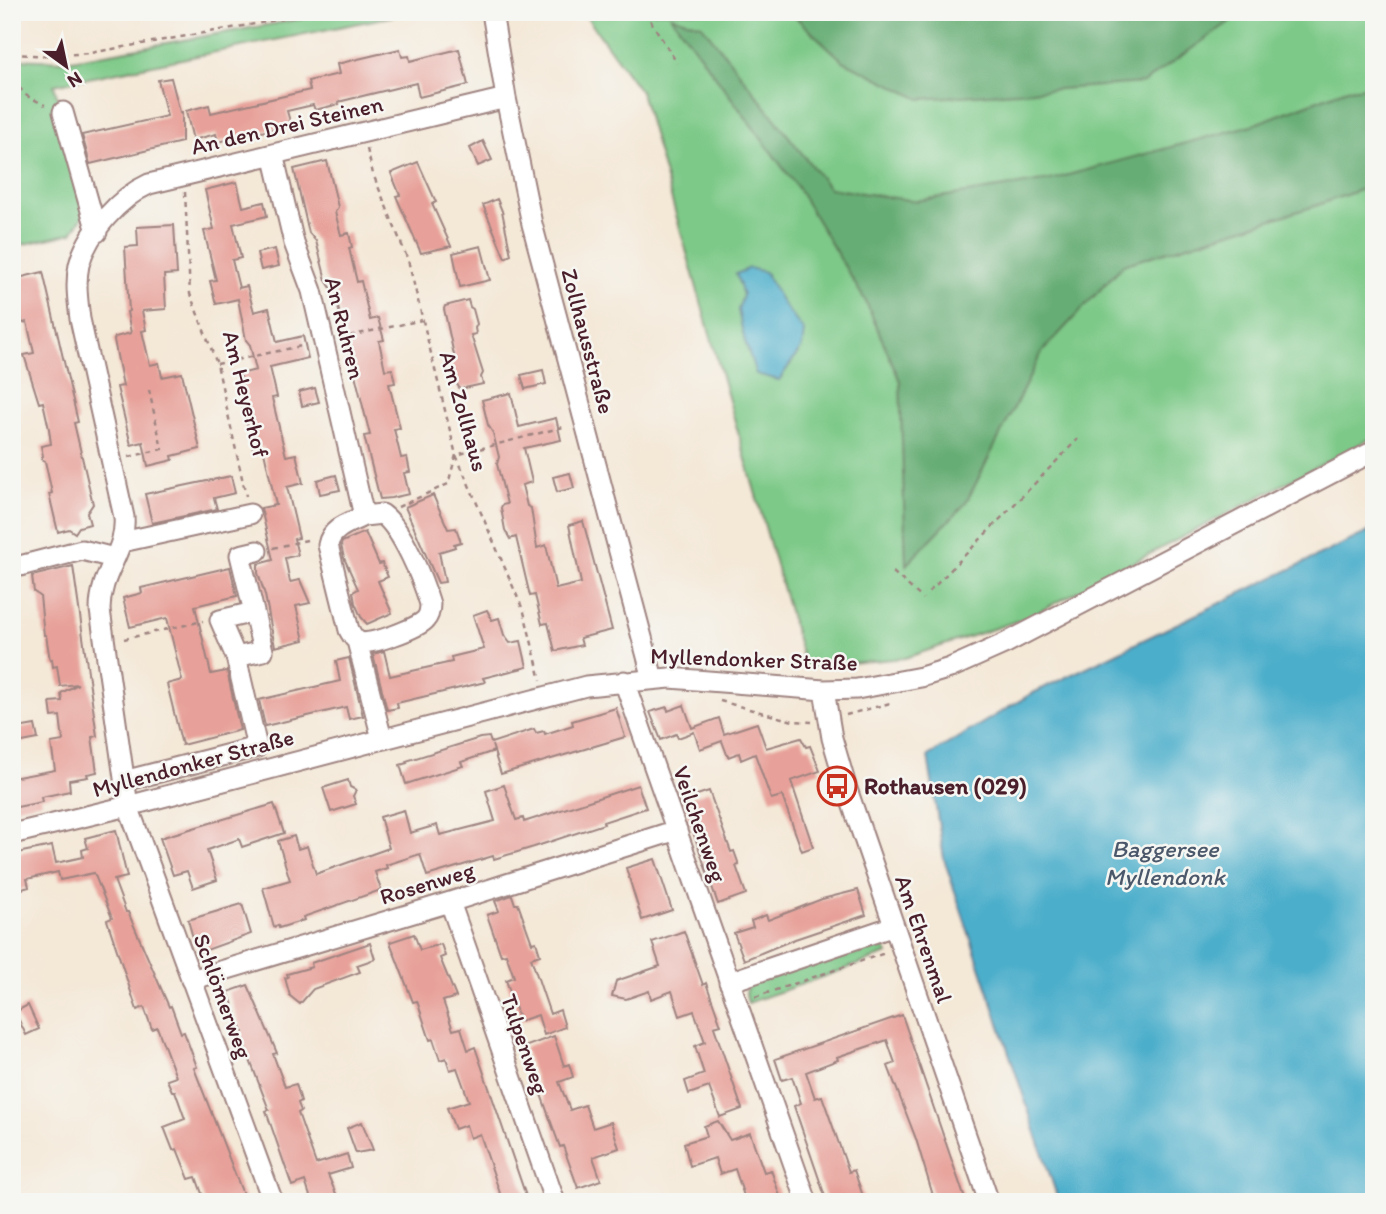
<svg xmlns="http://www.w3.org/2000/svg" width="1386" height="1214" font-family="Itim,sans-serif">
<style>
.green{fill:#7dc988;stroke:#64745a;stroke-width:2}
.forest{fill:#66ad74;stroke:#586650;stroke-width:2}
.water{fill:#4caecb;stroke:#4b667b;stroke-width:2}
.building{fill:#e7a19a}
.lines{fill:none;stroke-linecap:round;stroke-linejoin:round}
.minor-casing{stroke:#9f8481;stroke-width:23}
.path{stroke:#9f8481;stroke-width:2.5;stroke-dasharray:5 5;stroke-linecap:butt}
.minor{stroke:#fff;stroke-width:19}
.labels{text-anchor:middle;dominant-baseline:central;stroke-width:5;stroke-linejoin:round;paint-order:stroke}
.street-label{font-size:23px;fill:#4a1f2b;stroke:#f6f6f2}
.poi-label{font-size:23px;font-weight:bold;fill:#4a1f2b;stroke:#f6f6f2;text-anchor:start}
.water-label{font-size:24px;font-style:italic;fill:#4b586b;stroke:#f6f6f2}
</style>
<rect width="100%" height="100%" fill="#f6f6f2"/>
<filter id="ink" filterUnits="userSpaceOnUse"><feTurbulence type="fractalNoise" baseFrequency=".0143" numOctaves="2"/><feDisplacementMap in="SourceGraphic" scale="14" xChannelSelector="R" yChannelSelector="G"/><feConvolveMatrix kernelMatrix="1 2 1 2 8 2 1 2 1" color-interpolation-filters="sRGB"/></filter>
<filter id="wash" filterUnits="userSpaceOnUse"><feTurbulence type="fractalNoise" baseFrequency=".00686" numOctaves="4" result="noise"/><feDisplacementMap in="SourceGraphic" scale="28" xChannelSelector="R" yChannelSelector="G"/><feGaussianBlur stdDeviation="1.57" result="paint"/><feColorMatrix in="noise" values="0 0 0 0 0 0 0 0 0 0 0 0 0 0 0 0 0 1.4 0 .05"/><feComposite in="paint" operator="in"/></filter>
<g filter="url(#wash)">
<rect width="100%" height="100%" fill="#f4e8d7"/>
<path class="green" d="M340 12H413L54 85 88 208 72 233 12 247V59L66 61Z
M583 12H1374V437L1029 617 905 658 805 667 641 92Z
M873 941 881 942 888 954 748 1003C745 993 745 989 752 982Z"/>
<path class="forest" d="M790 12H1246L1235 18 1143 83 920 99 843 61Z
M671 16 702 25 829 188 915 201 1050 180 1252 125 1347 89 1374 86V185L1315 206 1123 265 1042 352 966 503 906 565 900 381 866 302 797 187Z"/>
<path class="water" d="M749 268 765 272 783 304 804 331 802 347 779 380 756 374 744 338 738 310 743 295 736 274Z
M1374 529V1202H1059L944 859 928 756 1031 694Z"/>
<g id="blocks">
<path class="building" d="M400 49 402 57 409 56 410 61 459 49 468 85 419 97 416 83 338 102 339 104 315 110 313 105 287 111 291 125 218 142 216 134 193 140 186 111 209 105 211 113 310 90 308 81 339 74 337 64Z
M171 78 180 112H182V142L90 164 82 135 167 116 158 80Z
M483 141 492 160 478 166 470 148Z
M327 161 338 207 335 212 341 235 349 233 352 247 349 248 357 282 361 281 370 320 378 318 384 340 379 341 385 370 392 369 395 383 389 384 400 428 394 429 401 458 407 457 410 472 404 473 409 494 391 498 380 499 364 436 370 435 343 326 333 288H331L326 280 316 241 309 233 294 169Z
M418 162 436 202 432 204 451 246 421 253 396 196 400 195 391 173Z
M237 182 243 207 264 202 267 216 233 224 241 258 232 260 239 288 247 286 254 312 269 308 277 342 303 336 308 358 270 367 277 397 272 398 286 456 296 454 303 483 287 487 299 538 294 539 298 555 285 558 290 582 300 580 310 603 296 606 304 640 275 647 265 595 258 573V564L273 560 261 508 276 505 263 447 253 449 241 400 246 399 240 374 256 370 250 345 246 340 238 299 216 304 210 281 216 280 204 231 214 229 205 190Z
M497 199 502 211 511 255 505 258 483 205Z
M174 225 177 274 164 275 166 309 142 311 146 330 142 331 150 365 159 363 162 377 182 373 200 449 172 456 173 460 148 466 143 442 131 445 117 387 123 386 114 340 115 337 131 333 127 312 129 311 125 247 138 246 137 227Z
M481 246 490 280 460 287 453 253Z
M275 249 279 266 261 270 257 253Z
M43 272 78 422 74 423 93 504 87 513 90 524 79 527 75 533 69 529 58 532 49 494 52 493 47 470 45 461 41 459 43 456 41 446 51 444 49 429 43 402 39 403 24 355 34 353 27 322 22 323 14 279Z
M468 300 470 307 473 309 477 324 475 328 476 334 471 335 483 373 481 377 483 384 460 389 455 381 451 365 454 355 444 309 445 306Z
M543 370 546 384 525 389 521 375Z
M315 388 319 402 302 406 299 392Z
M511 393 519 427 556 418 561 440 524 448 532 482 522 485 527 506 531 508 537 548 546 545 556 589 581 583 569 525 583 521 612 630 580 638 582 645 555 651 548 623 542 624 535 595 530 596 516 537 510 539 505 530 501 508 502 505 507 504 497 464 499 457 493 433 488 425 482 400Z
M570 473 574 488 557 492 553 477Z
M336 475 340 490 320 494 317 480Z
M231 476 235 493 214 498 217 509 152 523 145 494Z
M433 495 448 529 456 528 461 542 454 544 455 547 439 552 445 582 438 583 405 507Z
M365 532 379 564 382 563 388 577 378 581 392 613 367 624 361 617 355 603 353 592 358 589 344 558 341 545 342 542Z
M73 566 97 736 92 737 97 772 87 774 88 777 69 780 70 791 41 797 42 802 12 808V778L55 770 51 743 63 741 60 716 52 717 50 702 62 701 61 693 78 684 60 686 57 666 53 667 52 659 50 660 46 635H44L40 596 34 592 32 576Z
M230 567 237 596 195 606 211 674 227 671 240 730 182 745 167 684 182 680 167 618 130 627 123 598 142 593 141 588Z
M487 610 492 620 499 618 504 635 510 643 521 641 527 667 483 678 485 682 397 703 398 708 387 710 373 654 384 651 390 676 452 662 451 657 484 649 473 615Z
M349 658 363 716 349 719 346 707 265 726 259 700 340 681 336 661Z
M684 705 692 728 719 718 724 734 757 723 766 748 801 738 806 747 810 746 820 771 791 781 813 847 802 851 782 796 771 799 755 754 741 760 739 753 728 757 722 741 700 749 694 732 678 738 676 734 661 740 650 712 667 707 668 711Z
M616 708 625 737 501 774 492 745 494 751 461 762 463 766 406 784 400 765 407 763 406 761 480 738 489 737 491 743 534 729 536 733 544 731 545 734 573 725 572 721Z
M35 725 38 739 12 744V729Z
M348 780 350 787 356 790 353 796 356 804 331 812 323 788Z
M504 785 516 820 523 818 524 822 638 785 646 808 603 822 604 824 534 847 494 859 493 856 427 876 420 854 386 865 387 868 375 872 381 890 303 917 304 920 279 928 278 925 274 927 263 888 290 880 278 841 294 836 298 849 307 846 316 874 389 848 380 817 404 810 410 833 437 825 440 835 495 821 486 791Z
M709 791 731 852 734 851 739 865 736 866 746 894 718 904 682 800Z
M274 804 284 833 242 847 239 839 207 850 217 880 193 888 187 871 173 875 160 838Z
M116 830 127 877 114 880 126 912H128L169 1007 171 1006 181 1033 184 1032 197 1067 194 1068 246 1202H205L196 1177 189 1179 177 1149 173 1150 164 1127 185 1119 175 1091H172L167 1080 176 1077 157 1027 152 1029 144 1007 137 1010 107 920 112 918 94 873 60 880 58 872 27 879 29 887 15 891 12 854 52 846 56 863 83 857 82 850 88 848 85 838Z
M655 859 672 910 642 920 626 868Z
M858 890 866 915 795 939 744 960 734 933 753 927 751 921 766 915 768 920 822 899Z
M512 895 515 904H518L532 943 536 942 540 955 531 958 550 1014 560 1010 565 1027 544 1035 538 1015 520 1021 506 980 514 977 506 954 501 955 487 915 499 911 495 901Z
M242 904 251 934 201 952 199 944 195 945 188 920Z
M684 931 703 985 706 983 721 1025 714 1027 742 1109 720 1117 709 1087 689 1094 685 1081 704 1074 695 1046 705 1042 694 1011 680 1016 672 991 651 999 649 991 626 999 612 996 616 981 660 966 652 942Z
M414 934 420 950 441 944 445 956 440 958 456 997 443 1001 453 1030 461 1028 468 1050 475 1047 528 1202H503L480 1134 470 1138 466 1125 455 1129 447 1108 469 1101 457 1068 450 1070 446 1058 440 1060 433 1039 430 1040 417 1001 413 1002 390 942Z
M370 943 375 959 357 965 360 972 313 989 300 1004 290 996 285 978 288 977 287 974 312 967 311 963Z
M248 985 277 1053 273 1054 285 1087 296 1084 301 1101 298 1103 301 1111 298 1113 316 1164 347 1154 351 1168 328 1175 337 1196 322 1202H312L305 1181 292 1186 266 1111 269 1110 240 1034 243 1032 228 992Z
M28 1005 39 1029 26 1035 15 1012Z
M902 1015 966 1202H935L916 1139 888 1066 895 1063 887 1040 837 1057 838 1060 806 1072 815 1098 822 1096 849 1172 854 1170 865 1202H827L794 1106 801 1103 792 1077 782 1080 775 1059Z
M554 1036 564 1066 569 1064 573 1077 559 1082 570 1110 585 1105 593 1128 611 1122 619 1148 593 1157 601 1180 578 1188 563 1146 560 1147 524 1047Z
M718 1121 730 1140 750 1133 764 1172 771 1170 782 1202H746L735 1169 720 1174 715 1158 690 1166 684 1143 707 1136 704 1126Z
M362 1122 373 1150 356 1153 347 1128Z"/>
</g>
</g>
<g filter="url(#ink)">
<use href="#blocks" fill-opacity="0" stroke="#9f8481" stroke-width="2"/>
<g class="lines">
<defs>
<path id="minor" d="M492 12 506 98 532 224 653 679
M63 112 97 232
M273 154 294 243 312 291 364 516 382 514C402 528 423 580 430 604 430 610 429 616 425 620 417 628 371 646 360 642 354 640 352 635 349 630L328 545C331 528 349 523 364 516
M122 542 250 514
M12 568 82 550 114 558
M254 612 240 555 257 551
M357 641 382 739
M624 681 807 1202
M824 690 832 738 847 789 989 1202
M124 781 257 747 236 657 263 651 254 612 220 620 236 657
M12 834 128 806 586 686 670 678 824 690 857 689 921 677 950 668 1006 643 1374 451
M450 902 555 1202
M191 980 450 902 677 830
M729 982 894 926
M273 1202 128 806 100 610C100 571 127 552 124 517L80 319C78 302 75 283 79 265 87 233 120 197 149 184L506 98"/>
</defs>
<use href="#minor" class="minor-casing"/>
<path class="path" d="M645 12 677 63
M12 54 50 56 90 53 323 12
M12 80 27 96 45 105
M367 149 373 174 408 260 456 455 524 612 541 680
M185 192 190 294 217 364 246 496
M340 338 422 320
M217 364 306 345
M129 457 162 449 149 390
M398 507 448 484 456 455 567 426
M273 548 311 539
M893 572 923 599
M929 592 1078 439
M124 639 203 621
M720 701 793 721 812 722
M846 715 894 702
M755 997 885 953"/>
<use href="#minor" class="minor"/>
</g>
</g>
<defs>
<symbol id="bus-ring" viewBox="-11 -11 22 22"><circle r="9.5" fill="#f6f6f2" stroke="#c8321e" stroke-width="1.5"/><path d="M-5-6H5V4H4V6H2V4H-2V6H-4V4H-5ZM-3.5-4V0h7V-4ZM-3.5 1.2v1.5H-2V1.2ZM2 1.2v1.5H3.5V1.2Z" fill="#c8321e"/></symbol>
</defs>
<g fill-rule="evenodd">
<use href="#bus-ring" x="815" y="764" width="44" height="44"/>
</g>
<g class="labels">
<g class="street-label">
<text transform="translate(287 125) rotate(-13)">An den Drei Steinen</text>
<text transform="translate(345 328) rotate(76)">An Ruhren</text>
<text transform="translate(588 341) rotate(75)">Zollhausstraße</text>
<text transform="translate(246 394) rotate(76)">Am Heyerhof</text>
<text transform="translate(464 411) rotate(74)">Am Zollhaus</text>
<text transform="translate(754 659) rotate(2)">Myllendonker Straße</text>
<text transform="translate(193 763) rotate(-15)">Myllendonker Straße</text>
<text transform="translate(700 824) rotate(71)">Veilchenweg</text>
<text transform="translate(427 883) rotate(-17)">Rosenweg</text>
<text transform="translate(924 939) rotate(71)">Am Ehrenmal</text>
<text transform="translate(223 996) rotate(70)">Schlömerweg</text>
<text transform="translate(525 1044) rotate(71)">Tulpenweg</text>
</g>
<g class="poi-label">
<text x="864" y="786">Rothausen (029)</text>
</g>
<g class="water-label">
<text x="1165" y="848">Baggersee<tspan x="1165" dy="28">Myllendonk</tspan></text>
</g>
</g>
<rect width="1386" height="1214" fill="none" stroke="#f6f6f2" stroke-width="42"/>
<g transform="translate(66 66) rotate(147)" stroke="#f6f6f2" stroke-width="5" paint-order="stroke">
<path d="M0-5L12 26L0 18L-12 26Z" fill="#4a1f2b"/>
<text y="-10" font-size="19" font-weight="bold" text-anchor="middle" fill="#4a1f2b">N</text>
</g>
</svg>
